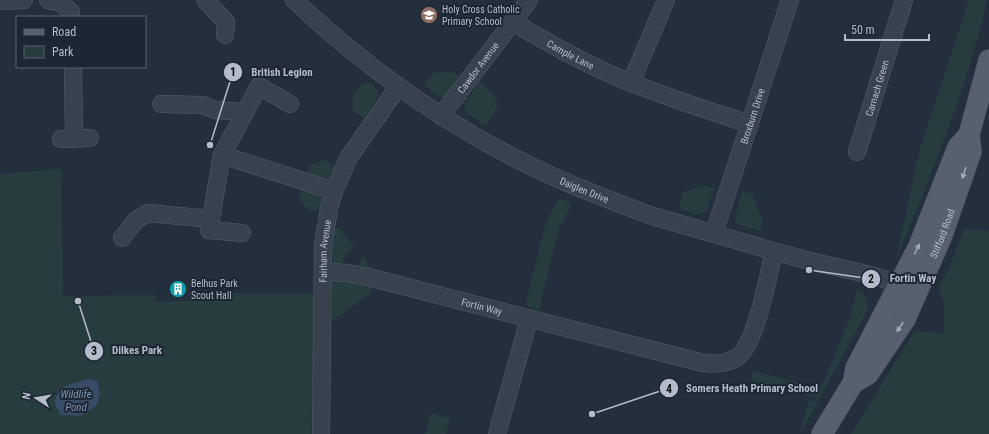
<svg xmlns="http://www.w3.org/2000/svg" width="989" height="434" font-family="'Roboto Condensed',sans-serif">
<style>
.green{fill:#263c3f}
.water{fill:#394c67}
.lines{fill:none;stroke-linecap:round;stroke-linejoin:round}
.minor-casing{stroke:#565f6c;stroke-width:18}
.major-casing{stroke:#414a57;stroke-width:22}
.minor{stroke:#38414e;stroke-width:17}
.major{stroke:#56606e;stroke-width:21}
.oneway{fill:#a1aab7}
.labels{text-anchor:middle;dominant-baseline:central;stroke-width:4;stroke-linejoin:round;paint-order:stroke}
.poi-label{font-size:10px;fill:#b4bcc9;stroke:#1d2633;text-anchor:start}
.street-label{font-size:10px;fill:#b4bcc9;stroke:#1d2633}
.water-label{font-size:11px;font-style:italic;fill:#7c92b1;stroke:#1d2633}
.leader{fill:none;stroke:#b4bcc9;stroke-width:1.5}
.callout-dot{fill:#b4bcc9;stroke:#1d2633;stroke-width:1.5}
.mark-label{font-size:12px;text-anchor:middle;font-weight:bold;fill:#111}
.callout-label{font-size:11px;text-anchor:middle;font-weight:bold;fill:#b4bcc9;stroke:#1d2633;stroke-width:4;stroke-linejoin:round;paint-order:stroke}
</style>
<rect width="100%" height="100%" fill="#242f3e"/>
<path class="green" d="M969 0H987C967 89 931 176 896 260L920 148Z
M452 71 462 79 449 98H441L424 85 433 73Z
M480 81 495 97 498 106 486 125 466 113 464 104Z
M367 82C370 84 375 87 377 90 382 98 368 112 364 118L353 111V95L363 83Z
M325 160 335 167 327 181 307 175 310 165Z
M61 169 63 296 156 295 157 302 206 300V293H316L311 434H0V174Z
M705 186 714 188 707 211 698 215 679 208 683 192Z
M303 188 319 193 322 198 320 211 308 210 299 199Z
M742 191 752 194 763 221 760 231 737 224 735 217Z
M559 198 572 204 559 228 539 310 525 306 546 222Z
M338 227 354 246 344 257 342 266 334 264 332 254 334 229Z
M965 228 989 231V434H851L914 332 944 333V303L938 290 953 260 963 257 952 259Z
M364 257 372 270 355 269Z
M342 280 371 286V293L332 321V284Z
M857 288 867 299 868 309 800 434 809 400 815 401 817 398 751 381 753 371 821 388 851 315Z
M431 413 450 419 446 434H425Z"/>
<path class="water" d="M88 379 97 381 100 394 96 406 80 416 61 415 55 404C56 383 73 385 88 379Z"/>
<g class="lines">
<defs>
<g id="minor">
<path d="M48 0 61 3 71 12V17"/>
<path d="M205 0 226 22 225 35"/>
<path id="s1" d="M294 0C384 85 488 154 605 198 622 204 639 212 656 217 706 231 756 247 806 260 841 269 877 274 910 289"/>
<path d="M0 1 24 0"/>
<path id="s2" d="M512 22C551 44 590 67 632 83 671 99 710 111 750 124"/>
<path d="M73 67 74 139"/>
<path d="M631 83 666 0"/>
<path d="M161 104 203 105 215 110 245 112"/>
<path d="M290 104 259 86 222 155 334 191"/>
<path id="s3" d="M441 116 529 0"/>
<path d="M61 139 90 138"/>
<path id="s4" d="M857 152 904 0"/>
<path d="M222 155 209 230 242 233"/>
<path id="s5" d="M714 233 790 0"/>
<path d="M122 238 136 220 148 213 211 219"/>
<path id="s6" d="M324 272 348 273 372 278 703 363C715 364 725 364 736 358 756 347 768 275 774 252"/>
<path id="s7" d="M321 434 323 246 329 209 334 191 349 157 398 87"/>
<path d="M497 434 529 319"/>
</g>
<g id="major">
<path id="s8" d="M853 383 868 374 905 319 941 238 971 152 969 135 989 60"/>
<path d="M822 434 853 383 856 368 919 246 958 147 967 137"/>
</g>
</defs>
<use href="#minor" class="minor-casing"/>
<use href="#major" class="major-casing"/>
<use href="#minor" class="minor"/>
<use href="#major" class="major"/>
</g>
<defs><path id="oneway-solid" d="M-6-.8H1V-3.2L6.5 0L1 3.2V.8H-6Z"/></defs>
<g class="oneway">
<use href="#oneway-solid" transform="translate(964 173) rotate(108)"/>
<use href="#oneway-solid" transform="translate(917 249) rotate(-64)"/>
<use href="#oneway-solid" transform="translate(900 327) rotate(123)"/>
</g>
<defs>
<symbol id="school-disc" viewBox="-11 -11 22 22"><circle r="9.5" fill="#8d6e63" stroke="#1d2633"/><path d="M0-5L7-2L0 1L-7-2ZM-4 1L0 2.5L4 1V4Q0 6-4 4Z" fill="#fff"/></symbol>
<symbol id="building-disc" viewBox="-11 -11 22 22"><circle r="9.5" fill="#0f9aa8" stroke="#1d2633"/><path d="M-4-6H4V6H1V3H-1V6H-4ZM-2.5-4.3h1.7v1.8h-1.7ZM.8-4.3h1.7v1.8H.8ZM-2.5-1h1.7V.8h-1.7ZM.8-1h1.7V.8H.8Z" fill="#fff"/></symbol>
</defs>
<g fill-rule="evenodd">
<use href="#school-disc" x="419" y="5" width="20" height="20"/>
<use href="#building-disc" x="168" y="279" width="20" height="20"/>
</g>
<g class="labels">
<g class="poi-label">
<text x="442" y="9">Holy Cross Catholic<tspan x="442" dy="12">Primary School</tspan></text>
<text x="191" y="283">Belhus Park<tspan x="191" dy="12">Scout Hall</tspan></text>
</g>
<g class="street-label">
<text stroke="none"><textPath href="#s2" startOffset="67">Cample Lane</textPath></text>
<text stroke="none"><textPath href="#s3" startOffset="61">Cawdor Avenue</textPath></text>
<text stroke="none"><textPath href="#s4" startOffset="67">Carnach Green</textPath></text>
<text stroke="none"><textPath href="#s5" startOffset="123">Broxburn Drive</textPath></text>
<text stroke="none"><textPath href="#s1" startOffset="349">Daiglen Drive</textPath></text>
<text stroke="none"><textPath href="#s8" startOffset="177">Stifford Road</textPath></text>
<text stroke="none"><textPath href="#s7" startOffset="183">Fairham Avenue</textPath></text>
<text stroke="none"><textPath href="#s6" startOffset="162">Fortin Way</textPath></text>
</g>
<g class="water-label">
<text x="76" y="394">Wildlife<tspan x="76" dy="13">Pond</tspan></text>
</g>
</g>
<path class="leader" d="M210 145L233 72M809 270L871 279M78 301L94 351M592 414L669 388"/>
<g class="callout-dot">
<circle cx="210" cy="145" r="4"/>
<circle cx="809" cy="270" r="4"/>
<circle cx="78" cy="301" r="4"/>
<circle cx="592" cy="414" r="4"/>
<circle cx="233" cy="72" r="10"/>
<circle cx="871" cy="279" r="10"/>
<circle cx="94" cy="351" r="10"/>
<circle cx="669" cy="388" r="10"/>
</g>
<g class="mark-label">
<text x="233" y="76">1</text>
<text x="871" y="283">2</text>
<text x="94" y="355">3</text>
<text x="669" y="393">4</text>
</g>
<g class="callout-label">
<text x="282" y="76">British Legion</text>
<text x="913" y="282">Fortin Way</text>
<text x="137" y="354">Dilkes Park</text>
<text x="752" y="392">Somers Heath Primary School</text>
</g>
<rect x="16" y="16" width="130" height="52" fill="#1d2633" stroke="#59626f"/>
<rect x="24" y="29" width="20" height="6" fill="#56606e" stroke="#59626f"/>
<text x="52" y="36" font-size="12" fill="#b4bcc9">Road</text>
<rect x="24" y="46" width="20" height="12" fill="#263c3f" stroke="#59626f"/>
<text x="52" y="56" font-size="12" fill="#b4bcc9">Park</text>
<g transform="translate(36 398) rotate(282)" stroke="#1d2633" stroke-width="3" paint-order="stroke">
<path d="M0-3L7 15L0 10L-7 15Z" fill="#b4bcc9"/>
<text y="-6" font-size="11" font-weight="bold" text-anchor="middle" fill="#b4bcc9">N</text>
</g>
<path d="M845 34v6h84v-6" fill="none" stroke="#b4bcc9" stroke-width="2"/>
<text x="851" y="34" font-size="12" fill="#b4bcc9" stroke="#1d2633" stroke-width="3" paint-order="stroke">50 m</text>
</svg>
